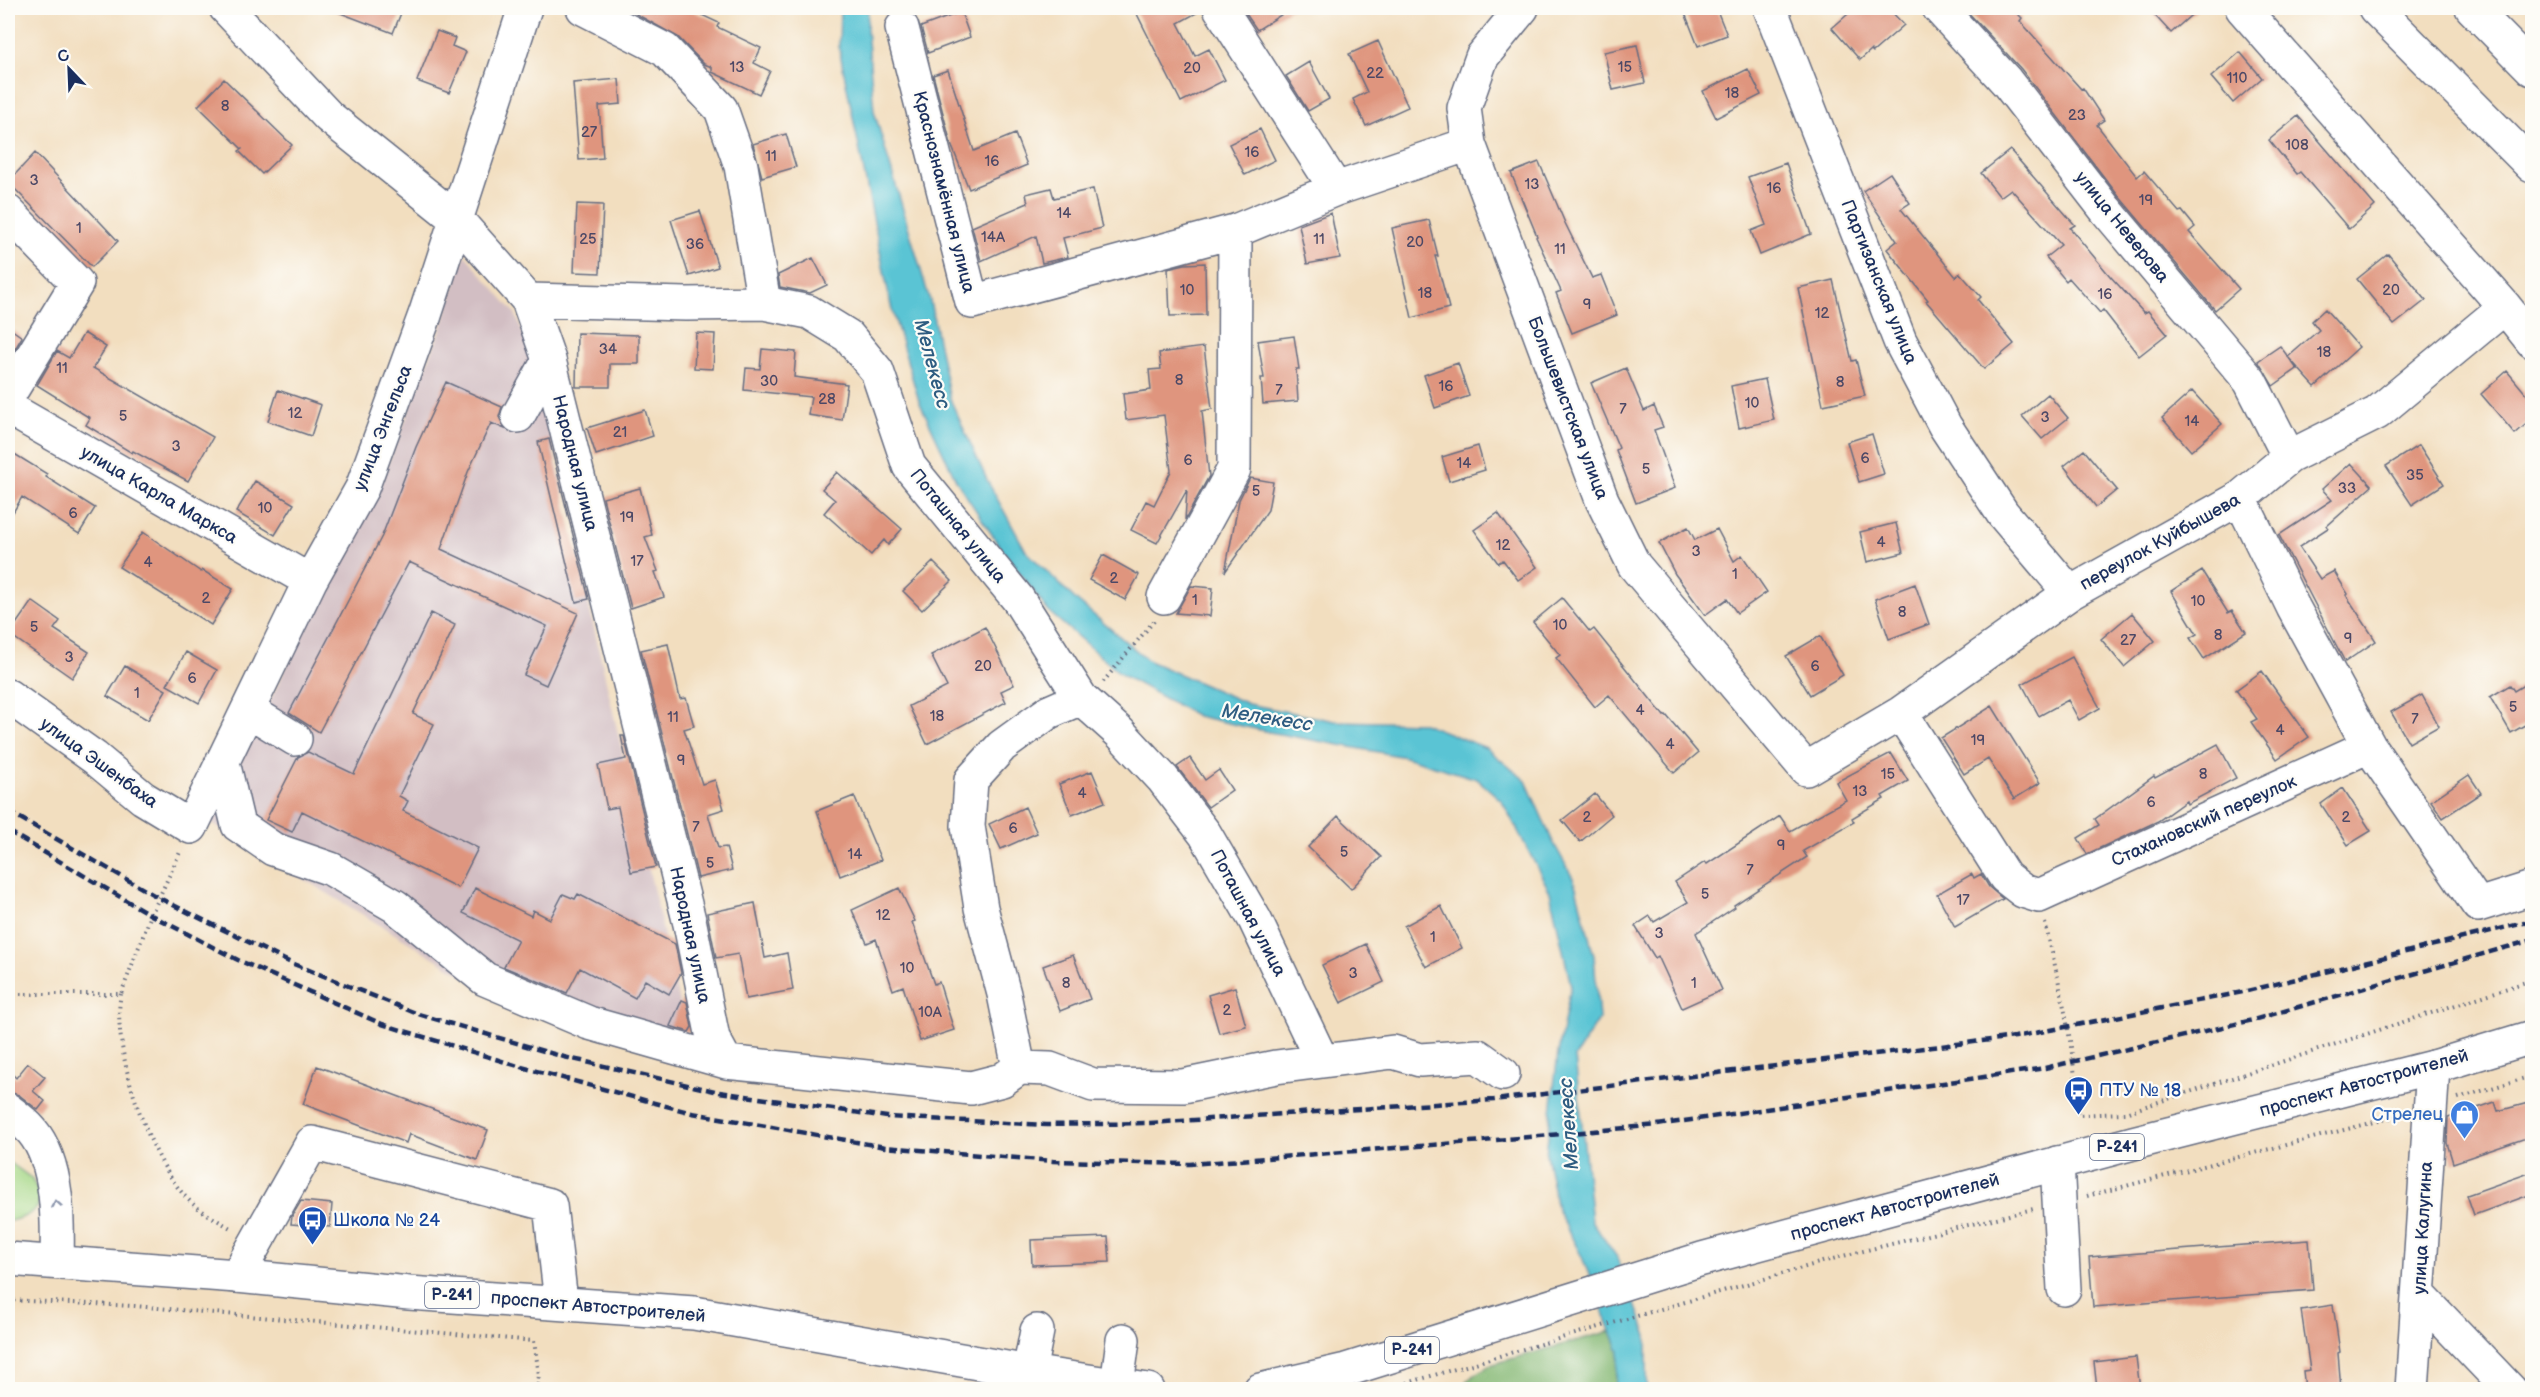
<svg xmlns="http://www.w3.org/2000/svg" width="2540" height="1397" font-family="'Balsamiq Sans',sans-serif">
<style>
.industrial{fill:#d2bec3}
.green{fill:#a5d786;stroke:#608372;stroke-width:1.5}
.forest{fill:#84b873;stroke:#507468;stroke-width:1.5}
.water{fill:#5ac4d4;stroke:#3a7a99;stroke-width:1.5}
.building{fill:#df957e}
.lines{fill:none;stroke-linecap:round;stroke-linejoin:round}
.minor-casing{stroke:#666c80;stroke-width:36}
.major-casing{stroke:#666c80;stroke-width:36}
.highway-casing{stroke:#666c80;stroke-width:36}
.path{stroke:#666c80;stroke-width:4;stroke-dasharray:1.5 4.5;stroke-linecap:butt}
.minor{stroke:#fff;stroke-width:33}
.major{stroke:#fff;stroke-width:33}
.highway{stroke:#fff;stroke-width:33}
.rail{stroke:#1b2f5e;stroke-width:4.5;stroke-dasharray:9 4.5;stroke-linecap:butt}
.oneway{stroke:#8d97ae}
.labels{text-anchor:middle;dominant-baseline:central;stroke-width:4.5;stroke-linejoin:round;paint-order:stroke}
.number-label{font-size:15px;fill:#4c4866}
.shield{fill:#fdfcf7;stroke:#5f6c8c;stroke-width:1.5}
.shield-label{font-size:16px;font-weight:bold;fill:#1b2f5e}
.street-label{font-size:18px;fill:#1b2f5e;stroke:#fdfcf7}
.transit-label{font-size:18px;fill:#164399;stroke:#fdfcf7;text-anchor:start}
.shop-label{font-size:18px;fill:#366cbe;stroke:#fdfcf7;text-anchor:end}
.water-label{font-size:20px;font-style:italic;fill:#2e5c81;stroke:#fdfcf7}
</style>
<rect width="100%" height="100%" fill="#fdfcf7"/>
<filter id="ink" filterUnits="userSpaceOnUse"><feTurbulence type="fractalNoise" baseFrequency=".0167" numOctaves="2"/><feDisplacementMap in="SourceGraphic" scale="12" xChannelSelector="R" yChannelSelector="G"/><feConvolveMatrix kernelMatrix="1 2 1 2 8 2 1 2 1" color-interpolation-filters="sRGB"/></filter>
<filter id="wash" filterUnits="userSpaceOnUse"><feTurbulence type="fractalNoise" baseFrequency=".008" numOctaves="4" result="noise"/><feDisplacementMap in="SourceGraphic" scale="24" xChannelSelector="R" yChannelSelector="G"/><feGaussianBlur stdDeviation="1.35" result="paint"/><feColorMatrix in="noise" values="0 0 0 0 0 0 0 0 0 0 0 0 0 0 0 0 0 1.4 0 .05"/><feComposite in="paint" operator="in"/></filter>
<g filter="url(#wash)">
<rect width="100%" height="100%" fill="#f2debf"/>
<path class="industrial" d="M465 255 515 313 533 360 690 1050 466 977 211 823 324 589 377 493 441 329Z"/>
<path class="green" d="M8 1161 31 1178 41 1195 37 1208 26 1216 8 1222Z"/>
<path class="forest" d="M1611 1331 1619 1351 1615 1389H1470L1466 1381 1490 1365Z"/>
<path class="water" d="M840 8H868L867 29 874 111 930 301 950 399 988 482 1026 551 1076 600 1149 661 1248 704 1335 721 1423 723 1486 748 1526 781 1552 840 1574 880 1594 956 1599 1019 1575 1057 1592 1222 1617 1257 1647 1336V1389H1615L1619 1351 1582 1257 1557 1209 1546 1154 1558 1053 1571 986 1550 892 1502 801 1477 779 1405 757 1269 732 1197 716 1122 675 1048 611 997 542 957 482 919 401 891 306 839 48Z"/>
<g id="blocks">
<path class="building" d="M330 8H403L393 33 330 9Z
M640 8H687L719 23 717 27 761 48 754 63 770 71 759 94 712 72V67L704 64 678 37 636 14Z
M1134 8H1201L1202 10 1178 23 1195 56 1209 49 1225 80 1181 102Z
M1242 8H1292L1257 30Z
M1683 8H1716L1727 35 1698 46Z
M1855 8H1888L1904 25 1873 52 1871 50 1860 60 1832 28Z
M1964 8H2012L2022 18 2020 21 2081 89 2083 88 2104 120 2097 125 2137 177 2144 171 2179 212 2182 211 2195 227 2189 232 2239 289 2215 310 2117 194 2021 69Z
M2148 8H2199L2171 33Z
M961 12 970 37 928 53 921 27Z
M437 31 455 38 452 46 466 52 449 93 417 81Z
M1378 41 1408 107 1366 126 1353 99 1367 92 1349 54Z
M1637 45 1645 83 1613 90 1604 52Z
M2240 52 2262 78 2233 103 2211 77Z
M1309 62 1329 99 1308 111 1286 76Z
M1748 69 1761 95 1716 118 1703 91Z
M948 70 974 151 1015 134 1027 165 969 189 951 144 933 75Z
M224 79 292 145 262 174 239 151 242 149 198 106Z
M619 79 621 104 599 106 603 158 579 160 573 83Z
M2298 116 2375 206 2349 229 2300 172 2297 174 2269 140Z
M1260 129 1275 160 1245 175 1229 144Z
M786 134 796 167 762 177 753 144Z
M2010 150 2075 225 2070 228 2110 276 2144 313 2148 311 2167 334 2139 356 2103 310 2100 313 2069 278 2066 281 2046 257 2061 245 2011 189 2000 197 1981 173Z
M35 153 118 241 92 267 8 182Z
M1539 162 1565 223 1592 278 1601 275 1617 315 1572 333 1556 293 1561 291 1536 237 1537 236 1511 173Z
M1786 163 1811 234 1760 255 1751 231 1766 225 1748 177Z
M1890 173 1910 203 1901 209 1956 277 1960 273 1981 297 1978 300 2014 344 1984 369 1926 301 1928 300 1887 249 1897 241 1863 191Z
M1051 188 1054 198 1093 189 1102 228 1063 238 1068 257 1042 263 1036 236 981 261 972 227 1028 203 1026 194Z
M577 204 603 205 600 273 574 272Z
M700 211 718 267 689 276 671 220Z
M1331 213 1340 258 1307 264 1299 225Z
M1429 220 1438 256H1435L1449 308 1412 318 1392 228Z
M2388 254 2426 300 2394 325 2357 279Z
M813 258 827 285 810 293 780 287 778 275Z
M1205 263 1206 315 1170 316 1168 268 1185 264Z
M1833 280 1852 361 1856 360 1865 396 1823 405 1798 288Z
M2325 309 2359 347 2315 387 2288 357 2319 330 2312 321Z
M8 327 22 337 8 361Z
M84 333 106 347 93 368 213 437 188 481 133 451 132 453 86 425 90 418 37 385 57 351 69 358Z
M577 333 639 335V364H610V387H576Z
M696 333 715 334 713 369 694 368Z
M1294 336 1299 369H1296L1298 401 1263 404 1261 378H1264L1258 341Z
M2280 346 2297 369 2273 386 2258 361Z
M1204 347 1212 409 1202 411 1209 476 1185 520 1187 490 1157 543 1131 530 1146 501 1154 505 1171 471 1164 415 1126 420 1123 394 1151 390 1149 370 1161 369 1159 353Z
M762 349 796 352 794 377 847 384 842 420 808 415 811 397 744 390 746 368 760 369Z
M1458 363 1469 396 1435 408 1424 375Z
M1626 368 1644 411 1654 406 1663 427 1654 430 1675 488 1636 503 1616 450 1619 448 1591 383Z
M2507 371 2532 401V419L2515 434 2481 394Z
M1765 379 1774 420 1739 428 1731 386Z
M446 382 502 407 499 417 505 429 491 423 468 472 441 549 578 613 546 685 524 675 547 626 409 562 319 732 289 713 382 536 416 447Z
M278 390 321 405 311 436 268 421Z
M2192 391 2222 424 2191 451 2162 418Z
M2048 394 2068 418 2042 439 2022 416Z
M645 410 653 436 596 455 587 428Z
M1872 434 1884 474 1859 482 1847 442Z
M549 439 589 599 576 602 538 442Z
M2419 445 2444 484 2412 505 2386 466Z
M1478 446 1485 470 1449 481 1442 457Z
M8 450 47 474 46 477 95 508 79 534 22 497 8 521Z
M2084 450 2117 490 2096 507 2064 466Z
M2351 463 2372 486 2327 526 2328 528 2299 547 2320 579 2334 571 2348 594 2346 595 2376 641 2345 662 2279 535 2332 500 2322 489Z
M837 472 902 529 888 545 884 540 871 555 824 513 835 500 822 489Z
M1250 478 1273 482 1268 510 1225 572 1239 500Z
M255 481 294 504 275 535 236 512Z
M640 488 652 535 645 537 658 571 655 572 664 597 631 608 603 498Z
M1498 513 1537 567 1518 580 1503 560 1498 563 1474 530Z
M1896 523 1903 553 1867 562 1860 532Z
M1688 527 1695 540 1717 529 1734 561 1742 555 1767 592 1737 613 1727 599 1705 615 1675 574 1659 543Z
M143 532 201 572 202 570 233 589 211 625 119 567Z
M1103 555 1139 575 1125 600 1089 580Z
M933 562 952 581 922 610 903 591Z
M2202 571 2228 613 2232 611 2246 632 2204 659 2190 638 2197 634 2171 591Z
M1915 584 1929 624 1889 639 1875 599Z
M1191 586 1213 588 1210 616 1176 613Z
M1562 598 1590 632 1594 629 1664 716 1666 715 1698 753 1674 773 1609 695 1595 707 1556 658 1560 655 1533 622Z
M32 601 60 621 54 629 89 652 72 678 9 634Z
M431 613 455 625 413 714 434 724 399 796 408 801 403 811 478 848 458 888 302 811 292 832 266 820 298 757 308 752 354 774Z
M2132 613 2155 641 2124 667 2101 639Z
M985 627 1014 685 1001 691 1006 702 927 744 909 706 947 687 931 655Z
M1820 636 1843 675 1810 695 1786 656Z
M668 644 680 699 686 698 694 726 684 729 702 784 715 780 724 809 708 814 718 848 726 847 732 870 698 878 641 650Z
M186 652 217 670 199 703 167 685Z
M2072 657 2100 708 2079 720 2068 700 2039 716 2022 684Z
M125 666 166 690 148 720 107 696Z
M2262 671 2309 737 2277 759 2251 722 2257 719 2236 690Z
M2532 680V721L2511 733 2490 697 2510 685 2514 691Z
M2422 695 2439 726 2409 743 2391 712Z
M1992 706 2040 783 2014 799 1988 759 1964 774 1941 738Z
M621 736H624L656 867 631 872 618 807 607 809 598 765 626 759Z
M2218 744 2236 778 2187 804 2186 801 2158 821 2087 854 2078 838 2099 825 2095 819 2154 776 2155 778Z
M1891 753 1908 781 1882 796 1884 799 1852 818 1854 822 1803 851 1807 857 1734 905 1735 907 1696 933 1722 990 1682 1008 1658 956 1655 958 1635 926 1650 916 1654 922 1688 902 1675 882 1705 862 1707 864 1780 816 1790 831 1846 800 1836 782Z
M1190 758 1205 780 1219 770 1232 790 1208 807 1177 767Z
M1092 771 1105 802 1072 815 1059 784Z
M2469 775 2481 793 2443 818 2431 801Z
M2343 788 2371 831 2348 845 2321 804Z
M1595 794 1612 815 1580 842 1562 820Z
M854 796 881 860 840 876 817 811Z
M1025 807 1037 833 1001 849 989 824Z
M1338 816 1381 857 1351 889 1308 847Z
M1972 874 1974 878 1981 874 1989 887 2003 899 1955 927 1937 894Z
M475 888 531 916 533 910 550 919 563 894 575 899 578 894 675 944 681 973 669 994 645 980 635 998 580 968 567 993 504 967 518 940 463 913Z
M899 888 915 921 912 922 934 984 939 982 954 1030 920 1041 903 986 893 990 876 939 867 943 852 910Z
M755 903 765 958 787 953 793 990 746 999 738 954 716 958 707 913Z
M1441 906 1462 948 1426 967 1404 926Z
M1366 944 1384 982 1341 1003 1322 965Z
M1073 955 1090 999 1060 1011 1043 966Z
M1235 987 1246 1026 1219 1033 1208 995Z
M682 1000 687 1002 692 1027 689 1032 670 1026Z
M28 1063 45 1077 33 1091 45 1101 38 1110 19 1095 8 1092V1070L16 1078Z
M317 1066 488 1130 477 1160 409 1134 406 1143 303 1104Z
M2495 1102 2498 1111 2532 1102V1136L2453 1163 2447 1143 2448 1118Z
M2532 1172V1194L2474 1215 2467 1195Z
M301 1201 332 1204 330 1227 291 1224 292 1216Z
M1108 1237 1110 1262 1032 1265 1031 1240Z
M2309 1240 2313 1290 2093 1307 2089 1257Z
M2333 1305 2340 1352 2338 1353 2341 1389H2305L2303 1371 2310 1370 2301 1310Z
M2136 1357 2140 1389H2097L2094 1362Z"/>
</g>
</g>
<g filter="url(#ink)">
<use href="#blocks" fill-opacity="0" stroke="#666c80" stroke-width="1.5"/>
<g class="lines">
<defs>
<path id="minor" d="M226 8 329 117 456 219 528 300 549 360 690 924 713 1038 726 1062 971 1088 1002 1080 1019 1068 1050 1069 1093 1085 1183 1086 1276 1067 1393 1052 1420 1060 1478 1056 1503 1074
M583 8 665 50 721 109 741 166 764 303 809 312 848 336 877 371 909 466 1018 599 1081 698 1120 733 1163 779 1205 834 1255 920 1322 1061
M1220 8 1336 189
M1522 8 1482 57 1464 108 1469 144 1602 500 1634 565 1806 769 1901 713 2070 593 2240 498 2289 457 2377 413 2505 307 2242 8
M1770 8 1900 341 1945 426 2003 514 2070 593
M1939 8 2006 81 2106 210 2250 381 2289 457
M2472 8 2532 69
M902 28 972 302 1235 231 1336 189 1469 144
M8 212 77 283 8 396
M528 300 686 304 764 303
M2505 307 2532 341
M8 408 310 581
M518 416 549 360
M2240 498 2293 607 2369 746 2478 905 2532 888
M1164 597 1234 469 1235 231
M8 696 95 758 143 798 191 827 310 581 362 488 425 315 525 8
M248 710 295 739
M1901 713 2005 877 2023 891 2039 896 2369 746
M223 762 238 825 273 849 331 869 395 906 485 979 589 1023 726 1062
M1019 1068 1004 994 981 908 968 826 971 780 1002 746 1049 712 1081 698
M8 1110C16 1116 25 1123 32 1131 59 1163 58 1223 57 1262
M2057 1163 2064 1289
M237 1276 312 1143 550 1205 561 1302
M2419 1295 2510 1390
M1117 1385 1123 1340
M1030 1390 1029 1372 1037 1331
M2412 1390 2433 1067"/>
<path id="major" d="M2375 8 2532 166"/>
<path id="highway" d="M8 1259 237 1276 409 1293 694 1313 1029 1372 1148 1390
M1260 1390 1346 1370 1702 1259 2133 1143 2433 1067 2532 1037"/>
</defs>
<use href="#minor" class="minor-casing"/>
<use href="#major" class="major-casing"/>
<use href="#highway" class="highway-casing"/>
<path class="path" d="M1103 682 1154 621
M2045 923C2060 986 2075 1049 2078 1115L2125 1113 2532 980
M8 994H121L151 915 181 850
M121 994C110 1047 151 1168 193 1204 204 1213 219 1221 232 1229
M2458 1098 2532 1076
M2087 1196 2402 1115
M8 1300 135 1306 534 1341 539 1375 537 1390
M1407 1383 1843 1256 2033 1209"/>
<use href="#minor" class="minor"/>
<use href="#major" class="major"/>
<use href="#highway" class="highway"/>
<path class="rail" d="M8 811 159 898 289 962 418 1014 564 1057 719 1092 887 1117 1047 1125 1150 1123 1494 1100 2015 1037 2243 992 2532 921
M8 831 151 915 238 960 382 1024 518 1066 692 1113 885 1147 1053 1161 1190 1164 1496 1140 1657 1125 2045 1068 2253 1020 2532 940"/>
</g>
<defs><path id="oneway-chevron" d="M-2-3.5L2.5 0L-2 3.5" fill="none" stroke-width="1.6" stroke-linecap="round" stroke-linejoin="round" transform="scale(1.5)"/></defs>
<use class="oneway" href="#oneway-chevron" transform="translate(56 1204) rotate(-99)"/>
</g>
<defs>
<symbol id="bus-pin" viewBox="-11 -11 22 30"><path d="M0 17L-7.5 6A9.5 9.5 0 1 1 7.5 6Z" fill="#1a4fb4" stroke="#fdfcf7"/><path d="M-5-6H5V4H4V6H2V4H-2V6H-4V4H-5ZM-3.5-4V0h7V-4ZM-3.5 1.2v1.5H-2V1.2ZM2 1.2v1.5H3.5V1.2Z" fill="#fff"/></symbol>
<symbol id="shop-pin" viewBox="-11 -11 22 30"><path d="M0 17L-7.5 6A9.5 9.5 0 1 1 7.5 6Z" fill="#3f7fe0" stroke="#fdfcf7"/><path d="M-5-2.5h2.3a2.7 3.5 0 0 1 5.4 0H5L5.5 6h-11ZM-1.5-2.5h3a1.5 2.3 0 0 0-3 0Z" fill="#fff"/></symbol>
</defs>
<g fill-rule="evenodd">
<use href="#bus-pin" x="2062" y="1074" width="33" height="45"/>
<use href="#shop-pin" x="2448" y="1098" width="33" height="45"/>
<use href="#bus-pin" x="296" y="1204" width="33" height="45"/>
</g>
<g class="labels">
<g class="number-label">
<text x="737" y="67">13</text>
<text x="1625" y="67">15</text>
<text x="1192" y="68">20</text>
<text x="1375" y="73">22</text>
<text x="2237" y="78">110</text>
<text x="1732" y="93">18</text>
<text x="225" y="106">8</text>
<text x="2077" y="115">23</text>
<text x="589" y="132">27</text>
<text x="2297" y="145">108</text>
<text x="1252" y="152">16</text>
<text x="771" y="156">11</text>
<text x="992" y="161">16</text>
<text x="34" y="180">3</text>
<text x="1532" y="184">13</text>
<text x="1774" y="188">16</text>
<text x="2146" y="200">19</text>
<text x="1064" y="213">14</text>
<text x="79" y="228">1</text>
<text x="993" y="237">14А</text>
<text x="588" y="239">25</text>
<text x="1319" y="239">11</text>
<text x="1415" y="242">20</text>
<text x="695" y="244">36</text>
<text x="1560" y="249">11</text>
<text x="1187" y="290">10</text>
<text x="2391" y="290">20</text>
<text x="1425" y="293">18</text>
<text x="2105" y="294">16</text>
<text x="1587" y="304">9</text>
<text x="1822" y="313">12</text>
<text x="608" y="349">34</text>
<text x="2324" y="352">18</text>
<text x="62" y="368">11</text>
<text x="1179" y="380">8</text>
<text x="769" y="381">30</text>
<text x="1840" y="382">8</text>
<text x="1446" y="386">16</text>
<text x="1279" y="390">7</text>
<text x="827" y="399">28</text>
<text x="1752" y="403">10</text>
<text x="1623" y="409">7</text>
<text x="295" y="413">12</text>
<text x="123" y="416">5</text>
<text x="2045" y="417">3</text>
<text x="2192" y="421">14</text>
<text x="620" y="432">21</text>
<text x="176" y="446">3</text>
<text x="1865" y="458">6</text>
<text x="1188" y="460">6</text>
<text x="1464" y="463">14</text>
<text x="1646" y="469">5</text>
<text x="2415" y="475">35</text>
<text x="2347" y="488">33</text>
<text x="1256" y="491">5</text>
<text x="265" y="508">10</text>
<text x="73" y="513">6</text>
<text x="627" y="517">19</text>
<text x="1881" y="542">4</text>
<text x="1503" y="545">12</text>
<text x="1696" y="551">3</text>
<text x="637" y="561">17</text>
<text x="148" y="562">4</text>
<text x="1735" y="574">1</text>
<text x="1114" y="578">2</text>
<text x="206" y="598">2</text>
<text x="1195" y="600">1</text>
<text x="2198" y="601">10</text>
<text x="1902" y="612">8</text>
<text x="1560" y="625">10</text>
<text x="34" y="627">5</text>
<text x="2218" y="635">8</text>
<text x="2348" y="638">9</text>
<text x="2128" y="640">27</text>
<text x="69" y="657">3</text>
<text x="983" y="666">20</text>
<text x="1815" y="666">6</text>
<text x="192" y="678">6</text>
<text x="137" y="693">1</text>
<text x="2513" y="707">5</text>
<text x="1640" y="710">4</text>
<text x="937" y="716">18</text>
<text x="673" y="717">11</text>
<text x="2415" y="719">7</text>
<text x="2280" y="730">4</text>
<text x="1978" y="740">19</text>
<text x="1670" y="744">4</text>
<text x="681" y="760">9</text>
<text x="1888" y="774">15</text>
<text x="2203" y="774">8</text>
<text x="1860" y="791">13</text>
<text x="1082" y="793">4</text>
<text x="2151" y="802">6</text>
<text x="1587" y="817">2</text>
<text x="2346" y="817">2</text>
<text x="696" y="827">7</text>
<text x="1013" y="828">6</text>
<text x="1781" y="845">9</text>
<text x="1344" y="852">5</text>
<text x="855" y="854">14</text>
<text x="710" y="863">5</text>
<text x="1750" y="870">7</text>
<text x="1705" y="894">5</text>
<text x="1963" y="900">17</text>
<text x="883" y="915">12</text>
<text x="1659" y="933">3</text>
<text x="1433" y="937">1</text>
<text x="907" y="968">10</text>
<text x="1353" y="973">3</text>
<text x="1066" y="983">8</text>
<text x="1694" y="983">1</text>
<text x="1227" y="1010">2</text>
<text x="930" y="1012">10А</text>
</g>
<g class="shield">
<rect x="2090" y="1134" width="54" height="26" rx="4.5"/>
<rect x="425" y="1282" width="54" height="26" rx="4.5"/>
<rect x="1385" y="1337" width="54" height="26" rx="4.5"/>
</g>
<g class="shield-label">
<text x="2117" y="1147">Р-241</text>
<text x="452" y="1295">Р-241</text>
<text x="1412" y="1350">Р-241</text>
</g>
<g class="street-label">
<text transform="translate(944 192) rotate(76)">Краснознамённая улица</text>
<text transform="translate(2122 227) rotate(51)">улица Неверова</text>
<text transform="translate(1879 282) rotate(68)">Партизанская улица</text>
<text transform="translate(1568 408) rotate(69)">Большевистская улица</text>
<text transform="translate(383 428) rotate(-69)">улица Энгельса</text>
<text transform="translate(575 463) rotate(76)">Народная улица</text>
<text transform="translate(159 495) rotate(30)">улица Карла Маркса</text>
<text transform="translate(958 526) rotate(51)">Поташная улица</text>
<text transform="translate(2160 542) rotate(-29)">переулок Куйбышева</text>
<text transform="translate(99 763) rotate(36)">улица Эшенбаха</text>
<text transform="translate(2204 821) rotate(-24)">Стахановский переулок</text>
<text transform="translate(1248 913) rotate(62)">Поташная улица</text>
<text transform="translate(690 935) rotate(78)">Народная улица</text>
<text transform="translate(2364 1083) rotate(-15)">проспект Автостроителей</text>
<text transform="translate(1895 1207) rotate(-15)">проспект Автостроителей</text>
<text transform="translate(2423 1228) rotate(-87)">улица Калугина</text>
<text transform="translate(598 1307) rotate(5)">проспект Автостроителей</text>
</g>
<g class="transit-label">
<text x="2099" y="1090">ПТУ № 18</text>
<text x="333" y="1220">Школа № 24</text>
</g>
<g class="shop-label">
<text x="2443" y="1114">Стрелец</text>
</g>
<g class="water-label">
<text transform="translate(932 364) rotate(75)">Мелекесс</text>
<text transform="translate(1267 718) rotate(9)">Мелекесс</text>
<text transform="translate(1569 1124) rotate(-94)">Мелекесс</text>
</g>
</g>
<rect width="2540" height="1397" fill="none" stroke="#fdfcf7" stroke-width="30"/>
<g transform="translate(69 69) rotate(337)" stroke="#fdfcf7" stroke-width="4.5" paint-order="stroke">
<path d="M0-4.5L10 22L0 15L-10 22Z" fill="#1b2f5e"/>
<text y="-9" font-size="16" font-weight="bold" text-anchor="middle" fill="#1b2f5e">С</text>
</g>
</svg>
